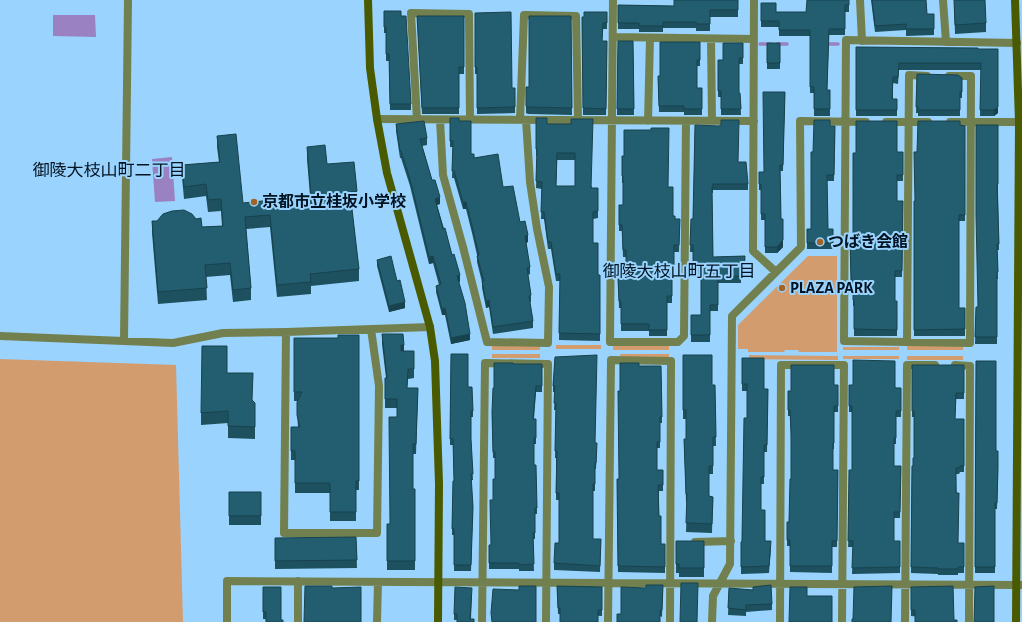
<svg xmlns="http://www.w3.org/2000/svg" width="1022" height="622" font-family="'Alegreya Sans','Noto Sans JP',sans-serif">
<style>
.green{fill:#d29c6e}
.water{fill:#9a81c2}
.lines{fill:none;stroke-linecap:round;stroke-linejoin:round}
.stream{stroke:#9a81c2;stroke-width:3.5}
.street{stroke:#72804f;stroke-width:8}
.secondary{stroke:#4a5a00;stroke-width:8}
.wall{fill:#1d515f;fill-rule:evenodd}
.shaded-wall{fill:#18424e}
.building{fill:#225e6f;stroke:#18424e;fill-rule:evenodd}
.poi-dot{fill:#a16428;stroke:#9ad3fd;stroke-width:1.5}
.labels{text-anchor:middle;dominant-baseline:central;stroke-width:4;stroke-linejoin:round;paint-order:stroke}
.poi-label{font-size:16px;font-weight:bold;fill:#001322;stroke:#9ad3fd;text-anchor:start}
.neighbourhood-label{font-size:17px;fill:#001322;stroke:#9ad3fd}
</style>
<rect width="100%" height="100%" fill="#9ad3fd"/>
<path class="green" d="M808 256H837V352H799L798 350H785L784 352H748V349H738V325Z
M556 345H601V349H556Z
M669 345V350H613V346Z
M492 346H540V350H492Z
M907 346H963V350H907Z
M843 347H899V350H843Z
M492 354H540V358H492Z
M620 354H669V358H621Z
M749 355 838 356V360L749 359Z
M843 356H899V359H843Z
M907 356H963V360H907Z
M0 359 176 365 183 622H0Z"/>
<path class="water" d="M53 15H95L96 37 53 36Z
M172 157 175 201 155 202 152 159Z"/>
<g class="lines">
<path class="stream" d="M760 44H771
M777 44H787
M825 44H838"/>
<path class="street" d="M613 0 610 342H678L684 336 686 121
M754 0 753 251 776 272
M860 0 862 41
M943 0 946 42
M613 37 754 39
M711 39 712 121
M949 76H971L970 343 844 341 846 40 1017 43
M377 119 754 121
M417 120 411 13 469 14 470 120
M440 120 443 175 463 247 487 342 548 343 549 287 537 229 530 182 526 120
M520 120 524 15 576 16 578 120
M648 121 650 38
M886 122H928
M950 122H1019
M286 332 284 533H377L379 386 371 329
M0 336 173 343 223 333 286 332 430 327
M124 341 128 0
M907 342 909 75 927 76
M955 365 970 366 969 622
M695 542 731 541
M227 622V581L1022 585
M298 622V581
M377 622 378 582
M482 622 485 363 548 364 546 622
M608 622 611 360 671 361 670 622
M712 622 713 596 730 564 732 316 801 247 800 121 866 122
M780 622 781 365H844L842 622
M905 622 907 365H935"/>
<path class="secondary" d="M368 0 370 68 377 119 387 173 430 327 435 361 439 484 438 622
M1015 0 1019 122 1016 622"/>
</g>
<path class="wall" d="M738 0V17H710V31H696V28H663V32H639V29H618V5L674 6Z
M849 0V12H845V35H829L827 90H830V116H814V93H810V36H779V27H761V3L776 12H806Z
M871 0H926L927 14H934V35L906 36V30L875 32Z
M954 0 986 23V32L955 34Z
M384 11 401 16 411 104V110H390L389 61H386V33H384Z
M607 12V29H603L602 41H607L606 115H583L582 17H584Z
M475 13 512 88H515V113L477 114V74H475Z
M417 16H464V74H459V114H422Z
M571 16 572 115 528 114 526 113V87H529Z
M618 41H633L634 115H617Z
M700 42V66H697V88H702V115H684V112H659L658 76H660Z
M743 43V64H739V93H740L741 115H721V97H718V60H723Z
M767 43H780V69H767Z
M856 47 978 49 998 113 994 116H980L981 70H899L898 84 893 83V99H897V116H856Z
M917 74 962 78V98H960V116H918V113H916Z
M785 92 783 171H780L781 219 783 247 777 253H765V220H761V190H759V172H764Z
M450 118 459 121 471 154 503 187 520 222 528 242 526 243 530 267V274L528 275 531 295V302H530L533 321V328L493 334 489 307 486 308 482 288V282L477 262V255L472 233 466 209H463L454 178H452L453 147H450Z
M536 118 547 124H571L592 188H598V218L593 219V243L598 275H600V341L559 340 560 281H556L551 249H548L544 219H541L542 189 536 188 537 156H536ZM557 160H575V186H556Z
M396 124 427 138V145L422 146 432 180 440 204 437 205 460 282H459L470 340 451 344 445 315H442L436 292V286L439 285 433 263 429 264 410 186 401 158H400L396 131Z
M695 125 738 162 748 184V190H713V193H712L713 257 745 256 744 277 741 278V283H718V311H710V342H691V315H701V277H693V252H690L691 219H693Z
M960 125 965 126V221H959V308H965V336H914V201H915Z
M998 125V191L999 250H997L998 279H997V344H975L976 307H978Z
M830 126H835L834 181H827L828 229H833V249H807V229H811L813 152Z
M217 136 243 203 310 196 307 159V147L357 191V203H351L359 269V281L311 286V294L277 297 270 227 246 229 251 288V300L233 302 230 275 206 277 207 300 158 304 152 233V221L202 227 222 226 221 211 208 212 206 196 184 199 182 177V165L219 162 217 147Z
M897 152H903V181H897V201H903L902 277H895V301H897V336H854V306H853V286H851L850 238H853Z
M622 156 668 187 673 216 680 225 679 252H674V276H672V303H667V336H649V331H621V308H619L618 279 626 278V257H623L622 231H619V205H623V183H622Z
M377 260 405 308 389 312 377 266Z
M382 334 404 351H414V378L408 379 407 388H418L416 454H413V489H415V570H387V524H390L397 417V408H385V378H386L382 344Z
M359 335V490H356V521H330V493H295V460H291V427H298L297 412V401H294V338H338Z
M451 354 468 387 473 411V417H471V439L473 480H471L473 507 471 571H454V535H452L453 481H454L453 445H450Z
M683 355 712 385H715L716 446H713V474H709V496L713 497 712 533 686 532 687 502H686L684 439H686V419H683Z
M555 357 597 450 596 469H595V491H593V539H601L600 572 554 570V563L559 543V500H556V458H555L556 410H554L555 392H553V386Z
M742 358 764 389H768L767 452H764V484H761V510L765 541 771 548 769 573 741 574V542L742 541 747 418V391H742Z
M976 361 996 451 998 474 997 509H995V573H975Z
M513 364H542V392H536L534 419H536V444H534V465L537 508V514H535V539H533L534 571H519V569H489V545H491L493 500 495 479V458H493L492 418 494 388Z
M912 365H964V399H956L955 419H964V472H960L959 474H956L958 543H964V573H958V575H938V574L911 573 912 466H913L914 458V417H912Z
M639 366H661L662 423H660V448H657V470H663V491H659V516L661 544H665V573L618 572 617 479H619L620 391Z
M227 373 255 403V439L228 438V423L201 425V413Z
M849 385 901 388V417H896V444H894V466H901L900 518H894V541H900V573L852 574 853 547H848L852 470V412H849Z
M791 391H838V412H834V449H833V470H838L837 547H832V573L790 572V546H787V522H789L791 479V438L790 416H788V410Z
M229 492H261V525H229Z
M356 537 357 568 275 569V538Z
M676 541H704V577H679V573H676Z
M663 585 662 617 660 616V622H617L621 614 646 588Z
M557 586 602 587V616L558 614Z
M263 587 281 620 263 619Z
M911 587 954 620 911 616Z
M729 588 772 604V610L746 612V616L728 615Z
M472 594 471 619 454 620V614Z"/>
<path class="shaded-wall" d="M998 107V113L994 116V110Z
M440 197V204L435 205V199Z
M463 202H466V209H463Z
M528 235V242L525 243V236Z
M783 240V247L777 253V247Z
M433 256V263L429 264V257Z
M460 275V282H457V276Z
M489 300V307L486 308V301Z
M405 302V308L389 312V306Z
M445 308V315H442V309Z
M470 334V340L451 344V338Z
M401 345H404V354L401 355Z"/>
<path class="building" d="M674 0H738V10H710V24H696V22H663V26H639V23H618V5L674 6Z
M807 0H849V5H845V29H829L827 90H830V109H814V87H810V30H779V21H761V3H776V12H806Z
M872 0H926L927 14H934V29H906V24L875 26Z
M954 0H985L986 23 955 25Z
M384 11H401V16H406L411 104H390L389 54H386V27H384Z
M511 12 512 88H515V107L477 108V67H475V13Z
M584 12H607V23H603L602 41H607L606 109 583 108 582 17H584Z
M417 16H464V67H459V108H422Z
M529 16H571L572 108 528 107 526 106V87H529Z
M618 41H633L634 109H617Z
M660 42H700V60H697V88H702V109H684V106H659L658 76H660Z
M723 43H743V58H739V93H740L741 109H721V91H718V60H723Z
M767 43H780V63H767Z
M856 47 978 48V49H998V107L994 110H980L981 63H899L898 77H893L892 99H897V110H856Z
M917 74 958 75 962 78V92H960V110H918V107H916Z
M763 92H785L783 165H780L781 219H783V240L777 247H765V214H761V184H759V172H764Z
M450 118H459V121H471V154H474V158L498 154 503 187 513 186 520 222 525 221 528 235 525 236 530 267 527 268 531 295 529 296 533 321 493 327 489 300 486 301 482 281H484L477 256 479 255 472 226 466 202H463L454 171H452L453 141H450Z
M536 118H547V124H571V119H593L591 188H598V211L593 212V243H598V275H600V334L559 333 560 274H556L551 242H548L544 212H541L542 182 536 181 537 149H536ZM557 153H575V186H556Z
M721 120H739L738 162H746L748 184H713V187H712L713 257 745 256 744 271H741V276L718 277V305H710V335H691V315H701V271H693V245H690L691 219H693L695 125 719 126 721 125Z
M814 120H830V126H835L834 175H827L828 229H833V243H807V229H811V152H813Z
M424 121 427 138 420 139 432 180H435L440 197 435 199 443 229 445 228 452 255 454 254 460 275 457 276 465 303 470 334 451 338 445 308 442 309 436 286 441 284 433 256 429 257 410 179 401 151H400L396 124Z
M856 121H897V152H903V175H897V201H903L902 271H895V301H897V330L854 329V300H853V280H851L850 238H853V153H856Z
M918 121H960V125L965 126V215H959V308H965V329L914 330V201H915L914 152H917Z
M976 125H998V184H997L999 244H997L998 272H997V337H975L976 307H978L976 215Z
M651 128H669L668 187H673V216H675V219H680L679 245H674V269H672V296H667V330H649V324H621V301H619L618 279 626 278V250H623L622 225H619V205H623V176H622V156H624V130H651Z
M236 134 243 203 311 196 307 147 325 145 327 164 354 162 357 191 350 192 359 269 310 274 311 282 277 285 270 215 245 217 251 288 233 290 230 263 205 265 207 288 158 292 152 221H157L163 214 172 211 184 210 192 214 196 219 201 218 202 227 223 226 221 199 208 200 206 184 184 187 182 165 220 162 217 136Z
M391 256 397 281 400 280 405 302 389 306 377 260Z
M382 334H403L404 345H401V351H414V369H408L407 388H418L416 444H413V489H415V561H387V524H390L389 417H397V399H385V378H387Z
M338 335H359V481H356V512H330V483H295V451H291V427H300L297 415V402L302 392H294V338H338Z
M202 346H227V373H253L252 400 255 403V427L228 426V411L201 413Z
M451 354H468V387H472L473 411H471V439L473 474H471L473 507 471 565H454V529H452L453 481H454L453 439H450Z
M597 355 595 443H597L596 463H595V484H593V539H601L600 566 554 563 555 543H559V493H556L557 451H555L556 403H554L555 386H553L555 357Z
M683 355H712V385H715L716 437H713V466H709V496L713 497 712 524 686 523 687 494H686L684 439H686V410H683Z
M742 358H764V389H768L767 445H764V477H761V510H765V541H771L769 566 741 567V542L742 541 744 418H747V384H742Z
M853 360 895 361V388H901V411H896V438H894V466H901L900 512H894V541H900V567L852 568 853 541H848L849 470H852V406H849V385H853Z
M976 361H996V451H998V468L997 503H995V567H975Z
M494 363H513V364H542V386H536L533 419H536V438H534V465H536L537 508H535V533H533L534 564 519 565V563H489V545H491L490 500H493V479H495V452H493L492 412 493 388H494Z
M620 363H639V366H661L662 417H660V442H657V470H663V485H658L659 516H661V544H665V567L618 566 617 479H619L618 391H620Z
M791 365H834V385H838V406H834V443H833V470H838L837 541H832V566H790V540H787V522H789L790 479H791V432L790 410H788V391H791Z
M912 365H964V393H956L955 419H964V466H960L959 468H956V493H959L958 543H964V567H958V569H938V568L911 567 912 466H913V458H914V411H912Z
M229 492H261V516H229Z
M356 537 357 560 275 561V538Z
M676 541H704V568H679V564H676Z
M681 583H698L697 622H680Z
M646 585H663L662 610H660V622H617V614H621V587L646 588Z
M771 585 772 604 746 605V610L728 608 729 588 753 590V587Z
M305 586H332V588L361 587V622H304Z
M519 586H536V622H492L491 613 493 589 519 590Z
M557 586 602 587V610H598V622H560V608H558Z
M892 586 891 622H852V619H853L854 587Z
M953 586 954 620H957V622H915V610H911V587Z
M994 586V622H974L975 587Z
M263 587H281V620H283V622H266V612H263Z
M455 587 472 588 470 619H474V622H457V614H454Z
M790 587H807V596H832V622H789Z"/>
<g class="poi-dot">
<circle cx="254" cy="202" r="4"/>
<circle cx="820" cy="242" r="4"/>
<circle cx="782" cy="288" r="4"/>
</g>
<g class="labels">
<g class="poi-label">
<text x="262" y="202">京都市立桂坂小学校</text>
<text x="828" y="242">つばき会館</text>
<text x="790" y="288">PLAZA PARK</text>
</g>
<g class="neighbourhood-label">
<text x="109" y="170">御陵大枝山町二丁目</text>
<text x="679" y="271">御陵大枝山町五丁目</text>
</g>
</g>
</svg>
